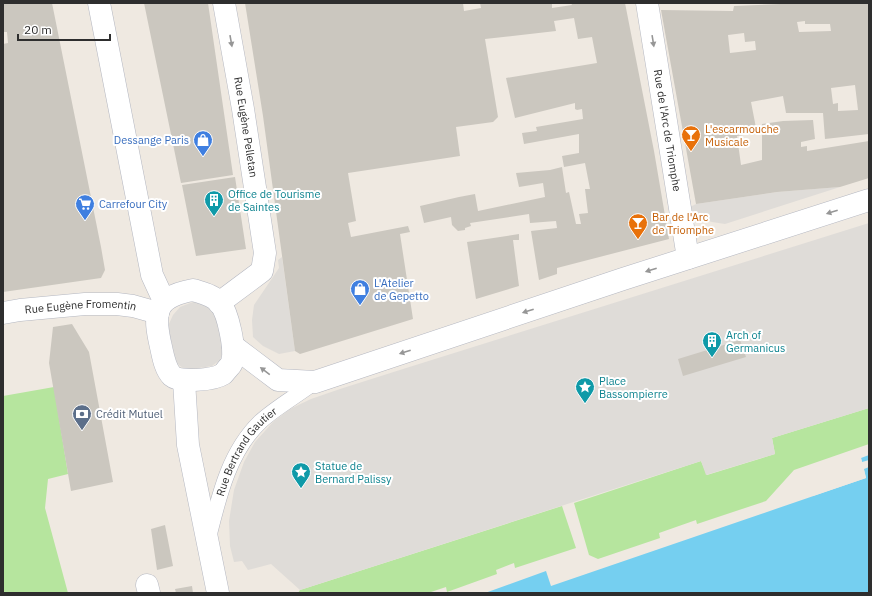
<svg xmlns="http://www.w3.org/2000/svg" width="872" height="596" font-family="'IBM Plex Sans',sans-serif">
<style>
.green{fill:#b6e59e}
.plaza{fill:#dfdcd8}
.water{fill:#75cff0}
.pier{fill:#efe9e1}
.building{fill:#cbc7bf;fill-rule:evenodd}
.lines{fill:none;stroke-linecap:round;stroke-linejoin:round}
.lane-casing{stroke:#b4b7c1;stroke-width:16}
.street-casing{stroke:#b4b7c1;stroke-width:23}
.secondary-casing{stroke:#b4b7c1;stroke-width:23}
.lane{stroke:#fff;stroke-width:15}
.street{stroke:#fff;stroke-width:22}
.secondary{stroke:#fff;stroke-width:22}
.oneway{fill:#969696}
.labels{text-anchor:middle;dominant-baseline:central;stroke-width:4;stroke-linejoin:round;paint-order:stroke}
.street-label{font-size:11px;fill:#2e2e2e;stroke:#fff}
.food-label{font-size:11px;fill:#c56008;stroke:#fff;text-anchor:start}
.shop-label{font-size:11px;fill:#366cbe;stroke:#fff;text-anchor:start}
.culture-label{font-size:11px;fill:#0d838f;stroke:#fff;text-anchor:start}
.service-label{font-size:11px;fill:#4e5e75;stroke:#fff;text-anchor:start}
</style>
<rect width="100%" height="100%" fill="#efe9e1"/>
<path class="green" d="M54 387 68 474 48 479 45 508 68 593H3V396Z
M869 408V444L794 470 766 501 697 524 696 520 659 533 660 538 598 559 589 555 574 503 701 461 707 475 775 454 772 438Z
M562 506 576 548 515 568 514 563 496 570 497 574 447 592 446 587 428 593H298L300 590Z"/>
<path class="plaza" d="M840 187 725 224 712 222 698 218 688 208 696 204 777 192Z
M869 223V408L772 438 775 454 706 475 701 461 300 590 271 564 248 570 242 561 234 562 230 546 229 521 234 490 244 462 255 442 273 422 290 409 311 399 340 389 403 369Z
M282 257 295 351 279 354 263 346 253 337 252 320 254 305 279 268 278 260Z
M193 302 206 304 218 319 223 352 220 360 212 366 186 370 176 363 168 326 173 315 180 307Z"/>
<path class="water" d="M869 455V593H485L546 571 551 586 866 478 861 458Z"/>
<path class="pier" d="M861 458 862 462 869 460V467L864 469 866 478 813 496 812 494 864 476 859 459Z"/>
<path class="building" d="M3 3H52L101 247 105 270 101 278 3 292V44L8 43 7 32H3Z
M144 3H208L233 175 181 183Z
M245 3H463L464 11 481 8 480 3H552V8L572 5 571 3H625L654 151 669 239 557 268V274L539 280 531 231 557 228 556 221 530 223 529 214 470 223 471 226 465 228V230L458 231 452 225 451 217 424 223 420 206 459 197 475 194 478 211 545 197 543 183 519 187 516 173 550 170 562 167 566 193 569 192 576 224H581L579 214 588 213 585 189H590L585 163 564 167 562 156 579 153V134L524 144 522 133 537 131 536 127 583 119 582 109 577 110 575 109V103L515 118 506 78 597 63 592 37 578 39 574 18 554 21 556 31 485 39 498 117 493 122 456 127 460 156 348 173 356 221 348 223 351 237 408 226 410 232 400 234 413 319 300 354 295 351 263 116Z
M803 3H869V134L825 139 823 113H786L783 96 751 102 757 133 737 136 741 165 762 160V124L783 121 813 120 815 139 801 142V147L807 146V151L869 141V178L840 187 777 192 696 204 661 10 733 11 734 6ZM805 21V24H830L831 31 799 32 797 22ZM744 33 745 42 755 41 756 50 730 53 728 35ZM855 85 858 110 838 111V103L833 104 831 88Z
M235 177 246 249 196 256 182 185Z
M519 234V240H513L519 286 476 299 467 242Z
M72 324 89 352 113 482 71 491 49 363 53 327Z
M740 340 746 357 683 376 678 359Z
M165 525 173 566 157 570 151 529Z
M192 586 193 593H176L175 589Z"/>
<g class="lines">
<defs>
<g id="lane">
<path id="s1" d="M209 536C219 496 229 452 260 422 275 408 298 395 315 382"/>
</g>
<g id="street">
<path id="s2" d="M647 3 688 258"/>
<path d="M219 303 262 271 265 253 243 109 224 3"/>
<path d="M233 346 278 380 315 382 623 279 869 200"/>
<path d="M147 585 149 593"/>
</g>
<g id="secondary">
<path d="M99 3 152 275 164 301"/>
<path d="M193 290C202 293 213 295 220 303 228 313 236 349 232 362 232 363 230 366 229 367 227 369 225 372 223 374 214 380 180 383 172 376 165 369 163 356 161 347 153 313 154 297 193 290Z"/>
<path id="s3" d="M3 313 20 310 85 304H117L133 306 158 313"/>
<path d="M184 381 188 445 218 593"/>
</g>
</defs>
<use href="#lane" class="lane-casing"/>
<use href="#street" class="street-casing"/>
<use href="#secondary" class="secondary-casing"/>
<use href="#lane" class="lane"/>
<use href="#street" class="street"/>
<use href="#secondary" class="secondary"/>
</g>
<defs><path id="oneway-solid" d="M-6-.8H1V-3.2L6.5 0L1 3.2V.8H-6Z"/></defs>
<g class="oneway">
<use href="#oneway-solid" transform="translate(231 41) rotate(80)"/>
<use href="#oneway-solid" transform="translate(653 41) rotate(81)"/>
<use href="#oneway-solid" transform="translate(832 212) rotate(162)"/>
<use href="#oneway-solid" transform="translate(651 270) rotate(162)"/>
<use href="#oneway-solid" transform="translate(528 311) rotate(162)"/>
<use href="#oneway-solid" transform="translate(405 352) rotate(162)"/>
<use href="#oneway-solid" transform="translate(265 371) rotate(-143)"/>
</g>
<defs>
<symbol id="bar-pin" viewBox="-11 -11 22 30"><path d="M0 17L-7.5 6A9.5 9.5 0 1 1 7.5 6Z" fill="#e8710a" stroke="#fff"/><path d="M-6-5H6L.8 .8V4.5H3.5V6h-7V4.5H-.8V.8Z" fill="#fff"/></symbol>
<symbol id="shop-pin" viewBox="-11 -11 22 30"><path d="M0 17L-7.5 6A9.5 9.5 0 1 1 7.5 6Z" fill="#3f7fe0" stroke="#fff"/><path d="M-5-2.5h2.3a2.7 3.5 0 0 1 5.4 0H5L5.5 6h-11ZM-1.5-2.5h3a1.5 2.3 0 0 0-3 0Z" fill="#fff"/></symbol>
<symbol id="building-pin" viewBox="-11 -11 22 30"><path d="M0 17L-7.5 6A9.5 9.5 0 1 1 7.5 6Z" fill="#0f9aa8" stroke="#fff"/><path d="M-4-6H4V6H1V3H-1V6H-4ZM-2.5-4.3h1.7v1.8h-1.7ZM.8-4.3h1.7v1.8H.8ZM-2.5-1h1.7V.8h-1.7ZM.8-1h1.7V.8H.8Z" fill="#fff"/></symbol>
<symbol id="supermarket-pin" viewBox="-11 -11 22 30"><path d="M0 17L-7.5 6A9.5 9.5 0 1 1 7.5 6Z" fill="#3f7fe0" stroke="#fff"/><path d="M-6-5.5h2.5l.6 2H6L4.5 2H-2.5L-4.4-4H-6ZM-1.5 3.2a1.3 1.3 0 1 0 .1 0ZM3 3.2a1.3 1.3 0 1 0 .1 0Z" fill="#fff"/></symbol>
<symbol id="sight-pin" viewBox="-11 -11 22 30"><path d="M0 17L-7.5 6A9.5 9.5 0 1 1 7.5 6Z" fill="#0f9aa8" stroke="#fff"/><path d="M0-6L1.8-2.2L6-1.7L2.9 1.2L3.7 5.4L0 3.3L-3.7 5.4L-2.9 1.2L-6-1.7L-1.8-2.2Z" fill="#fff"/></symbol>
<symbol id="bank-pin" viewBox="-11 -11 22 30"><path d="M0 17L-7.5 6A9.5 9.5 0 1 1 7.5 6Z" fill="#5c6f8a" stroke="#fff"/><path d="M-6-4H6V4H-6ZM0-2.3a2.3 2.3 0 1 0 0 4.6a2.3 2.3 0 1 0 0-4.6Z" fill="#fff"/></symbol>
</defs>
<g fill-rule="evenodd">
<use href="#bar-pin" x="680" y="124" width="22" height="30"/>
<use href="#shop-pin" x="192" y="129" width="22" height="30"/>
<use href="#building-pin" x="203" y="189" width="22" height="30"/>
<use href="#supermarket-pin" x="74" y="193" width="22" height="30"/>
<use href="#bar-pin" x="627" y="212" width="22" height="30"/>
<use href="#shop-pin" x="349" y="278" width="22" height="30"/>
<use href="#building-pin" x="701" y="330" width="22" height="30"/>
<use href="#sight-pin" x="574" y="376" width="22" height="30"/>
<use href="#bank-pin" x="71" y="403" width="22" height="30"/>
<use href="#sight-pin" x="290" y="461" width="22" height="30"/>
</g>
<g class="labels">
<g class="street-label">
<text transform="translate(246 127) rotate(81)">Rue Eugène Pelletan</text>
<text stroke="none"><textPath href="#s2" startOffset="129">Rue de l'Arc de Triomphe</textPath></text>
<text stroke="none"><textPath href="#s3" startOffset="78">Rue Eugène Fromentin</textPath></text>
<text stroke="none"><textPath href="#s1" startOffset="94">Rue Bertrand Gautier</textPath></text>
</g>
<g class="food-label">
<text x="705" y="129">L'escarmouche<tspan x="705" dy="13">Musicale</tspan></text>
<text x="652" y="217">Bar de l'Arc<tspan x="652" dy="13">de Triomphe</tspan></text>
</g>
<g class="shop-label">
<text x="189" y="140" text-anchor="end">Dessange Paris</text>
<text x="99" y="204">Carrefour City</text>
<text x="374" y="283">L'Atelier<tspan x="374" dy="13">de Gepetto</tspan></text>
</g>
<g class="culture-label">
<text x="228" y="194">Office de Tourisme<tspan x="228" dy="13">de Saintes</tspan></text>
<text x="726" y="335">Arch of<tspan x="726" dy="13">Germanicus</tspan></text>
<text x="599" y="381">Place<tspan x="599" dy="13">Bassompierre</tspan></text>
<text x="315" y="466">Statue de<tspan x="315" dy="13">Bernard Palissy</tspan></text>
</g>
<g class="service-label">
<text x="96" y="414">Crédit Mutuel</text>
</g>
</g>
<rect width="872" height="596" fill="none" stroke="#2e2e2e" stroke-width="8"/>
<path d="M18 34v6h92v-6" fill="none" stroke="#2e2e2e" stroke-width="2"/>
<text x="24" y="34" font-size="12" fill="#2e2e2e" stroke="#ffffff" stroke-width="3" paint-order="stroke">20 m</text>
</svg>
